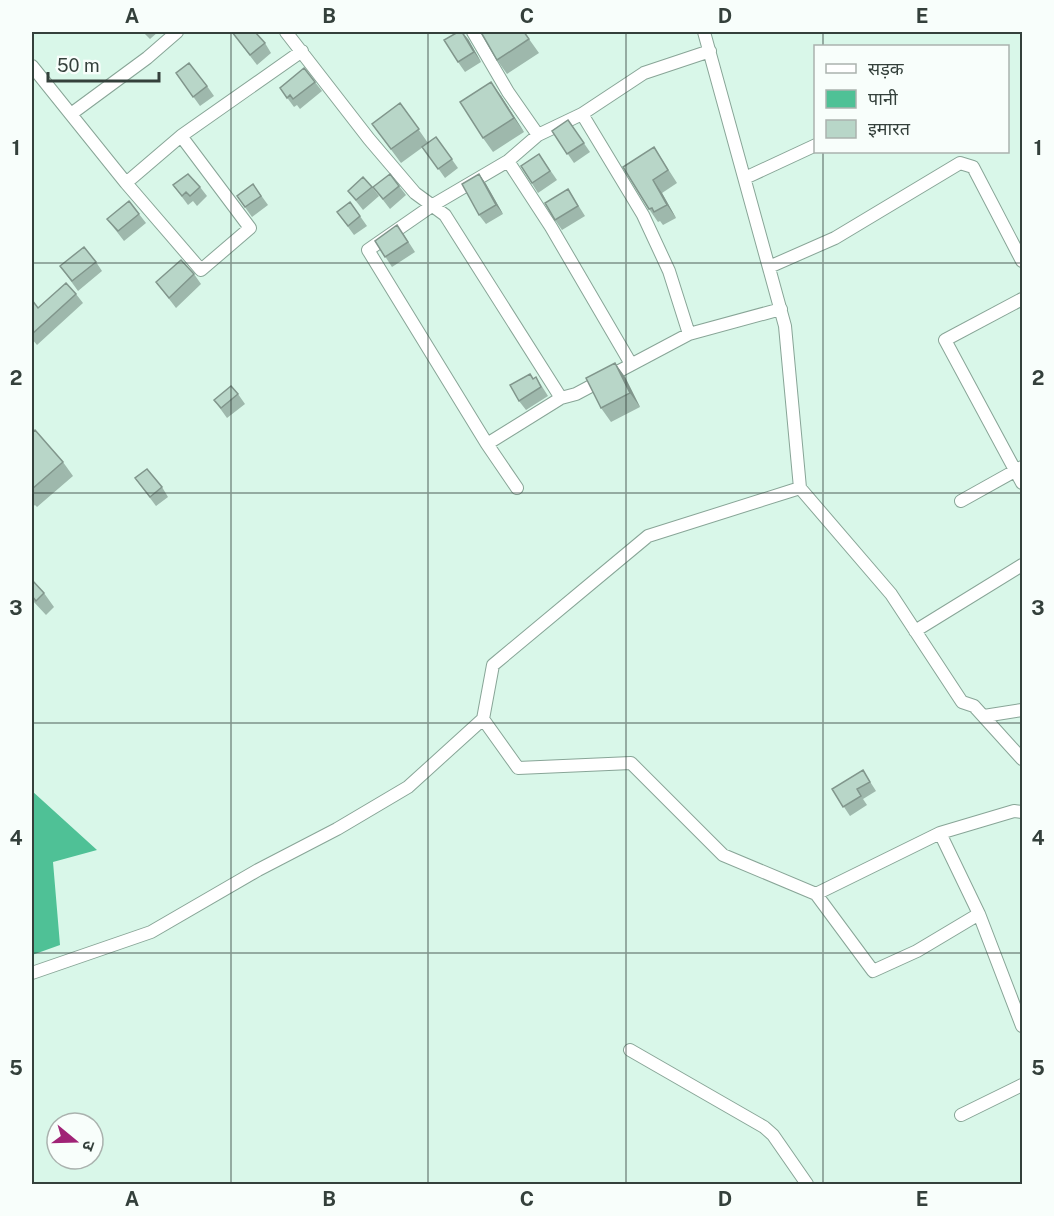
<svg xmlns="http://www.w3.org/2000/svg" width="1054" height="1216" font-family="'Public Sans','Noto Sans Devanagari',sans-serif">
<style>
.water{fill:#4fc196}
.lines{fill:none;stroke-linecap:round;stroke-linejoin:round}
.minor-casing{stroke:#88a597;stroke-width:14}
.minor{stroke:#fff;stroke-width:12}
.wall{fill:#9eb8ac}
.shaded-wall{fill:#81968c}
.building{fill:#b8d6c8;stroke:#81968c;stroke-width:1.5}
.grid{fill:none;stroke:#34403b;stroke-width:1.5;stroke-opacity:0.55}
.neatline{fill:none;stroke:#34403b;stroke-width:2}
.grid-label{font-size:20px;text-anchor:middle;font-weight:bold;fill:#34403b}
</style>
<rect width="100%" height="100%" fill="#d9f7e9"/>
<path class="water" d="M32 791 97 850 53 862 60 945 32 955Z"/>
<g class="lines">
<defs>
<path id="minor" d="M286 32 369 139 415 193 445 215 561 398
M473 32 508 92 538 135
M704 32 785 326 800 488 891 594 962 702 974 706 1022 759
M32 66 126 183 201 270 250 228 181 136
M71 114 147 58 177 32
M582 114 643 215 669 271 689 334
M508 161 551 227 631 364
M745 178 816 145
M126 183 181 136 302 51
M769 267 835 238 960 163 973 167 1022 261
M1022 299 945 340 1022 483
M487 444 561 398 576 394 689 334 781 309
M517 488 487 444 368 250 433 205 508 161 538 135 582 114 644 73 710 51
M800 488 648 536 493 665 483 719 518 768 631 763 723 855 816 894 940 833 1014 811 1022 812
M961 501 1022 467
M915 631 1022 565
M984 716 1022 710
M940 833 979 914 1022 1026
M816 894 873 971 917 951 979 914
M32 973 151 932 258 870 337 829 408 787 483 719
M630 1050 764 1127 773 1135 807 1184
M961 1115 1022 1085"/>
</defs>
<use href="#minor" class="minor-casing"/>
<use href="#minor" class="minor"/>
</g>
<path class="wall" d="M143 32H158L150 39Z
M232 32 265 43 271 53 257 65Z
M524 32 539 53 507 74 497 60Z
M468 39 481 62 465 72 458 62Z
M176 73 207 86 214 96 200 106Z
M315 82 322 91 300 109 297 105 294 107 280 88Z
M501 96 524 132 493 152 483 138Z
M400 103 428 143 436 137 458 168 445 178 423 147 401 163 372 124Z
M568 120 590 152 574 163 552 131Z
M654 147 677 183 662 193 676 218 663 225 660 221 658 222 649 209Z
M539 154 557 180 538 193 521 166Z
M479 174 486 184 503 214 486 224 479 215Z
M253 184 268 205 252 217 237 196Z
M173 185 200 187 207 196 197 206 193 201 188 205Z
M399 186 406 195 390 209 373 187Z
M372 187 379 196 363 210 348 191Z
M568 189 585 216 562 230 555 220Z
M350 202 367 226 354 235 337 212Z
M139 214 146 223 124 241 107 219Z
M404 235 415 252 392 267 375 241Z
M96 262 102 271 78 291 60 266Z
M194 274 201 284 176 308 156 282Z
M76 294 83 303 37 345 32 339V300L38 308Z
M615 363 625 377 640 407 611 422 601 408Z
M536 377 548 396 526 410 519 401 534 378Z
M238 394 245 404 227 418 214 400Z
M32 433 63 462 73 476 37 507 35 505 32 507Z
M135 478 162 487 168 497 156 506Z
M32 580 44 593 54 607 46 615 32 600Z
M869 780 876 791 863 799 867 805 850 816 832 789Z"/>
<path class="shaded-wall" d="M462 32 468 39 481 62 474 52Z
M491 82 501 96 524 132 514 118Z
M479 174 486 184 503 214 496 205Z
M653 180 662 193 676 218 667 205Z
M615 363 625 377 640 407 630 393Z"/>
<path class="building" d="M232 32H255L265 43 250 55Z
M458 32H462L474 52 458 62 444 40Z
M481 32H524L529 39 497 60Z
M189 63 207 86 193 97 176 73Z
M304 68 315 82 293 99 290 95 287 98 280 88Z
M491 82 514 118 483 138 460 102Z
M400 103 419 129 391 149 372 124Z
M568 120 584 143 567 154 552 131Z
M436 137 452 159 438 169 422 147Z
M654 147 668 170 653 180 667 205 654 212 652 208 649 209 623 167Z
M539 154 550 171 532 183 521 166Z
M188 174 200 187 190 196 186 192 182 196 173 185Z
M390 174 399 186 383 199 373 187Z
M479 174 496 205 479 215 462 184Z
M363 177 372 187 356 200 348 191Z
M253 184 261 196 245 207 237 196Z
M568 189 578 206 555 220 545 203Z
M129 201 139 214 118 231 107 219Z
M350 202 360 216 348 226 337 212Z
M397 225 408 242 385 257 375 241Z
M84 247 96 262 72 281 60 266Z
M181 260 194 274 169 298 156 282Z
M66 283 76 294 32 334V300L38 308Z
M615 363 630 393 601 408 586 378Z
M530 374 533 379 536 377 541 387 519 401 510 385Z
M231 386 238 394 221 408 214 400Z
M35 430 63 462 32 489V433Z
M147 469 162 487 150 497 135 478Z
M32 580 44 593 36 601 32 596Z
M863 770 870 782 857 789 861 796 843 807 832 789Z"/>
<path class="grid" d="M231 32V1184M428 32V1184M626 32V1184M823 32V46M823 152V1184M32 263H1022M32 493H1022M32 723H1022M32 953H1022"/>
<rect width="1054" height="1216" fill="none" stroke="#f8fefb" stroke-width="66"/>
<rect x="814" y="45" width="195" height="108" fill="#f8fefb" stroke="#aab2ae" stroke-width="1.5"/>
<rect x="826" y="64" width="30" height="9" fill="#ffffff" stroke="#aab2ae" stroke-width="1.5"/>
<text x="868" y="75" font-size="18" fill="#34403b">सड़क</text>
<rect x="826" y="90" width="30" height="18" fill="#4fc196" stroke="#aab2ae" stroke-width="1.5"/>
<text x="868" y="105" font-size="18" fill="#34403b">पानी</text>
<rect x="826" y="120" width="30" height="18" fill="#b8d6c8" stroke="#aab2ae" stroke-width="1.5"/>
<text x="868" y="135" font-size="18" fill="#34403b">इमारत</text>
<g transform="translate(75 1141) rotate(109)"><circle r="28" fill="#f8fefb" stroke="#aab2ae" stroke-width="1.5"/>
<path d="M0-4.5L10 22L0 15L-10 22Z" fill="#a02376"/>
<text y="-9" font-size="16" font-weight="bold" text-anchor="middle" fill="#34403b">उ</text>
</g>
<path d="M48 72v9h111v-9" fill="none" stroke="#34403b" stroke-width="3"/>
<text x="57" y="72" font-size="18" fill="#34403b" stroke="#f8fefb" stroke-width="4.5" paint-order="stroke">50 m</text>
<rect x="33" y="33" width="988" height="1150" class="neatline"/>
<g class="grid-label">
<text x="132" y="23">A</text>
<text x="329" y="23">B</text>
<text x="527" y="23">C</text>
<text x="725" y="23">D</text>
<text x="922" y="23">E</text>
<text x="16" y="155">1</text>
<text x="1038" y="155">1</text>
<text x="16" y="385">2</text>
<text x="1038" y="385">2</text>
<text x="16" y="615">3</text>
<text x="1038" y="615">3</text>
<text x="16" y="845">4</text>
<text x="1038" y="845">4</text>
<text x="16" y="1075">5</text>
<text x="1038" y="1075">5</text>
<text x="132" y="1206">A</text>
<text x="329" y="1206">B</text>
<text x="527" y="1206">C</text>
<text x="725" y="1206">D</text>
<text x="922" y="1206">E</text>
</g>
</svg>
